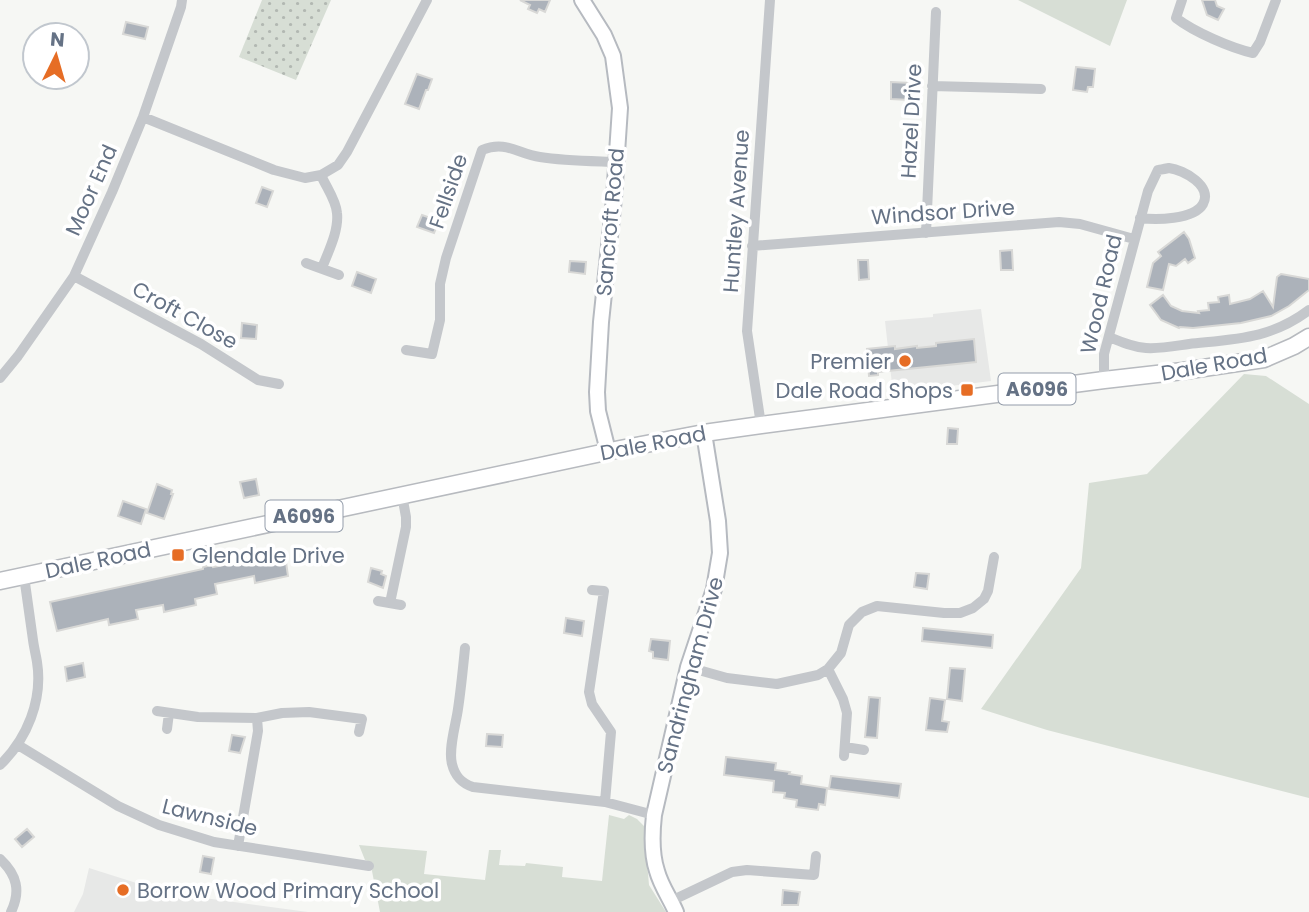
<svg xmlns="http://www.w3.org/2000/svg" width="1309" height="912" font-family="Poppins,sans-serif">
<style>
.built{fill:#e7e8e7}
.grass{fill:url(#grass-dots)}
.green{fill:#d7ded5}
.building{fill:#acb2ba;stroke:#d8d8d6;stroke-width:2}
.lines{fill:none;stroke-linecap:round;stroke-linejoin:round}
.secondary-casing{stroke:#b6bac0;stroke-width:18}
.primary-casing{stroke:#b7babf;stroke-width:19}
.street{stroke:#c4c7cb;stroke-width:10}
.secondary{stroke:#fff;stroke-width:14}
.primary{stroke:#fff;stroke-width:16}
.poi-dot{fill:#e66d25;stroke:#fff;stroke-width:2.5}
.labels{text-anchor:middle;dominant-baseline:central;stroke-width:7;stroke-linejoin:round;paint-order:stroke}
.shield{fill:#fff;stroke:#939caa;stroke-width:2}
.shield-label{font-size:19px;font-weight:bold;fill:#657285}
.street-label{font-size:21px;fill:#657285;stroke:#fff}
.poi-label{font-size:21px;fill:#657285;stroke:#fff;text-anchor:end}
</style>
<defs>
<pattern id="grass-dots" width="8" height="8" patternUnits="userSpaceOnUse" patternTransform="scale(1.75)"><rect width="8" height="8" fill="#d7ded5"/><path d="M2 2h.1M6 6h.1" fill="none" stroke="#b2b8b2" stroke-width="1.8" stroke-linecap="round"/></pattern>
</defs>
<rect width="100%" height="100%" fill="#f6f7f4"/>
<path class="built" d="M981 309 991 381 893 393 885 321 933 317V314Z
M89 868 149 887 182 895 308 912H74L83 894Z"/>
<path class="grass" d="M262 0H331L296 80 239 57Z"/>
<path class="green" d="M1018 0H1127L1110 46Z
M1244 374 1266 376 1309 404V798L1047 730 981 709 1081 568 1089 483 1147 474Z
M609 815 624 819 629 815 637 819 644 826 649 885 666 912H380L372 871 373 863 365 860 359 845 427 851 424 874 485 880 489 850H501L499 865 525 866 526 863 563 867 562 877 602 881Z"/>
<path class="building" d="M520 0H550L545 12 539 9 537 13 528 9 530 5Z
M1202 0H1215L1217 6 1224 9 1218 20 1207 15Z
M126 22 148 27 145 39 123 34Z
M1076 67 1095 69 1093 87H1088L1087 92 1073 90Z
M417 74 432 79 428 90H426L419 109 405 104Z
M891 82 910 83V100L891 99Z
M262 187 273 191 267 207 256 203Z
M422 215 439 221 434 233 417 227Z
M1184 232 1189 239 1195 258 1188 263 1185 259 1176 266 1169 264 1163 290 1147 287 1153 263 1161 256 1158 252Z
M1012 250 1013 270H1001L1000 251Z
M858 260H868L869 279 859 280Z
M570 261 586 262 585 274 569 272Z
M357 272 376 279 371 293 352 286Z
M1281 274 1309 279V290L1289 306 1271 316 1241 323 1193 328 1180 327 1179 328 1161 320 1150 305 1163 295 1171 306 1182 311 1199 313 1198 311 1209 310 1208 303 1219 302 1218 297 1229 295 1230 304 1250 299 1263 291 1273 307 1277 277Z
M242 323 257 325 256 339 241 338Z
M974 339 976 362 878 372V375L869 376 867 349 895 346V349L917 346V348L936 346V343Z
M948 428 958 429 957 444H947Z
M256 479 259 495 244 498 240 482Z
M157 484 172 490 171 494H173L164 519 147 513Z
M123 501 146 509 141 524 118 516Z
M285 555 288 576 255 583 254 576 215 584 217 594 195 599 196 605 164 612 163 605 136 610 138 619 109 625 108 619 57 631 50 602 203 569V567L212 565 213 567 253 559V561Z
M371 568 382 571 381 574 386 576 383 588 368 582Z
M916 573 929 574 927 589 914 587Z
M566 618 584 621 582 636 564 633Z
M923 628 993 635 992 648 922 641Z
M651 639 670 641 668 660 653 658V652L649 651Z
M83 663 85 677 67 681 65 667Z
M950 668 965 669 962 701 947 699Z
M869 697 880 698 877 738 865 737Z
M930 698 945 700 942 721 949 722 947 732 926 730Z
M487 734 503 735 502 747 486 746Z
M232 735 245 737 240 753 229 751Z
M726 757 776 763 775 770 790 772 789 774 802 776 801 784 827 788 825 805 819 804 818 810 796 807 797 800 784 798 785 793 773 792 774 781 724 775Z
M831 776 901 784 899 798 829 789Z
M27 829 34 837 22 847 15 839Z
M203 856 214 858 211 874 200 872Z
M783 890 800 892 798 905H782Z"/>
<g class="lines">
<defs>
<path id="secondary" d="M582 0 604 35 613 56 620 108 614 198 601 322 597 392 598 411 608 451
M676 912C670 898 661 886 657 871 651 853 652 833 654 815L688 667 714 589 720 553 718 521 704 433"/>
<path id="primary" d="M0 581 620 449 704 433 761 425 1104 380 1183 371 1264 359 1294 346 1309 337"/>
</defs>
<use href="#secondary" class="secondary-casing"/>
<use href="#primary" class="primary-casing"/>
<path class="street" d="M1182 0 1176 18C1194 32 1231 48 1253 53L1260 42 1276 0
M932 86 1041 89
M143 117 274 170 305 178 321 175 338 165 347 152 427 0
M321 175C326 187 336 200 337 213 339 231 328 252 322 268
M926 233 936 12
M752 246 1059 222 1080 224 1134 239
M306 263 339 275
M74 276 201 344 258 380 279 384
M1109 337C1121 342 1133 347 1146 348 1160 349 1175 346 1189 344 1235 339 1271 339 1309 310
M406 350 432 354 440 320V284L446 258 482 150C506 140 518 154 540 157 565 161 592 161 617 162
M0 378 18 356 74 276 112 192 143 117 181 7 182 0
M1104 380V354L1148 191 1158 170C1159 170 1169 168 1169 168 1184 170 1213 186 1203 204 1194 220 1155 220 1140 218
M761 425 747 331 770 0
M592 590 604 591 589 692 592 704 611 732 605 802
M378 601 401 605
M390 603 406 527V517L402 495
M465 648C463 668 461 689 458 709 456 724 448 749 452 764 455 776 461 783 473 787L605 802 654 815
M688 667 727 678 777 684 818 675 828 669 841 653 849 625 862 612 877 606 944 613H960L973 608 984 599 988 591 994 557
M828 669 843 699 847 713 844 756
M157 711 198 717 257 718 282 713 309 712 362 719 359 732
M167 729 169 713
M18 745 118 806 159 825 214 842 369 866
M845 747 864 750
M0 765C27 739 43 700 37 662 36 655 34 648 33 640 30 619 27 597 24 576
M238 846 258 731 257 718
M0 859C17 875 21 891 11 912
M671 901 732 872 747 870 814 875 816 856"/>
<use href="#secondary" class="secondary"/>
<use href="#primary" class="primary"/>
</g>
<g class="poi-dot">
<circle cx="905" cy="361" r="7"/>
<rect x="960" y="383" width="14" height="14" rx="3.5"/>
<rect x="171" y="548" width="14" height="14" rx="3.5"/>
<circle cx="123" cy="890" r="7"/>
</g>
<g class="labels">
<g class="shield">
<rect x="998.5" y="373.5" width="77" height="31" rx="5"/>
<rect x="265.5" y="500.5" width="77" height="31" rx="5"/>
</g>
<g class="shield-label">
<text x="1037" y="389">A6096</text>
<text x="304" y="516">A6096</text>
</g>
<g class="street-label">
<text transform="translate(911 121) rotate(-87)">Hazel Drive</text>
<text transform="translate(91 190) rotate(-66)">Moor End</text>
<text transform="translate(448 191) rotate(-71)">Fellside</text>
<text transform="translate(736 211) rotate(-86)">Huntley Avenue</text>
<text transform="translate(943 212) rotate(-4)">Windsor Drive</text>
<text transform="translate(610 222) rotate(-85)">Sancroft Road</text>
<text transform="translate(1101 294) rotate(-77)">Wood Road</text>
<text transform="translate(185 315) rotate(29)">Croft Close</text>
<text transform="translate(1214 364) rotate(-10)">Dale Road</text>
<text transform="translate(653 443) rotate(-11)">Dale Road</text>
<text transform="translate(98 560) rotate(-12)">Dale Road</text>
<text transform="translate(690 675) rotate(-75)">Sandringham Drive</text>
<text transform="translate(210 817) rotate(14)">Lawnside</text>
</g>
<g class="poi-label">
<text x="891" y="361">Premier</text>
<text x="953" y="390">Dale Road Shops</text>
<text x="192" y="555" text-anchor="start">Glendale Drive</text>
<text x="137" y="890" text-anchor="start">Borrow Wood Primary School</text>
</g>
</g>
<g transform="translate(56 56) rotate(5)"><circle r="33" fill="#ffffff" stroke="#c1c7ce" stroke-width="2"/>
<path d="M0-5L12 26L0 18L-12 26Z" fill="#e66d25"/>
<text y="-10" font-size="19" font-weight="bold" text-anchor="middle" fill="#657285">N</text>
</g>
</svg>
